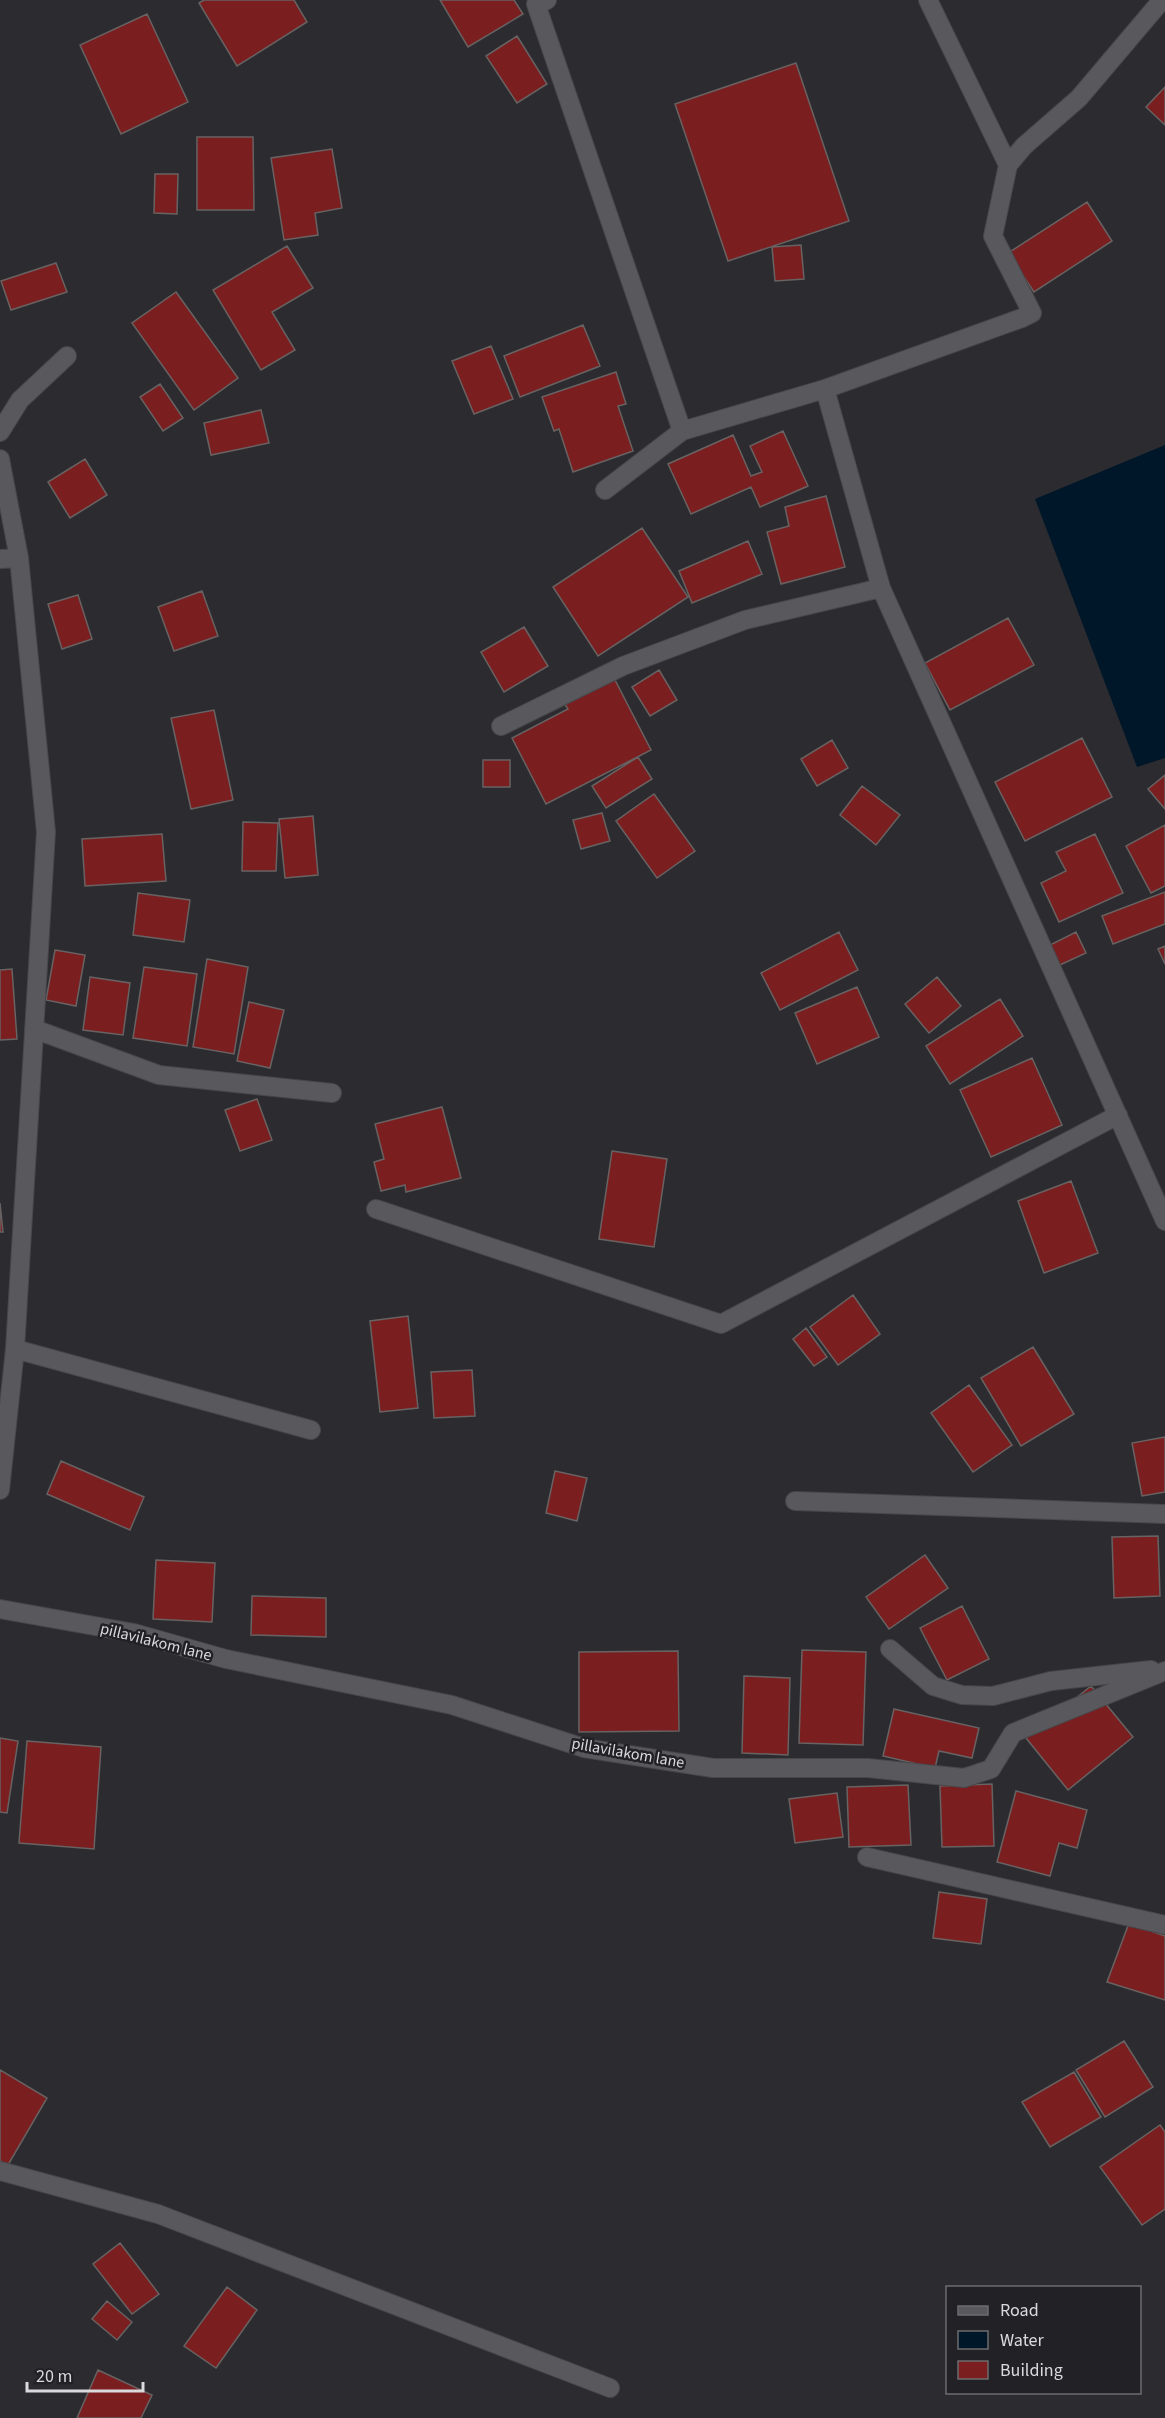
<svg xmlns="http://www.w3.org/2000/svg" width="1165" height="2418" font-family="'Source Sans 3',sans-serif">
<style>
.water{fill:#001729}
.building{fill:#7b1e20;stroke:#686262;stroke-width:1.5}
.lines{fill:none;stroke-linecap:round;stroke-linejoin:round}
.street-casing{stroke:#47474b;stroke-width:20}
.street{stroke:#59595d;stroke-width:18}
.labels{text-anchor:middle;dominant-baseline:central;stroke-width:5;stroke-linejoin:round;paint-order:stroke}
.street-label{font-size:16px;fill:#dadadd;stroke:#222226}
</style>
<rect width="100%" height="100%" fill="#2c2c30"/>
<path class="water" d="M1165 445V758L1137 767 1035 499Z"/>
<path class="building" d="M204 0H294L307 22 237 66 199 3Z
M440 0H514L523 14 468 47Z
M147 14 188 102 121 134 80 45Z
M517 36 547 84 517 103 486 56Z
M796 63 849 221 728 261 675 104Z
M1165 87V125L1146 107Z
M197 137H253L254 210H197Z
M332 149 342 208 315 213 318 235 284 240 271 158Z
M155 174H178L177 214 154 213Z
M1087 202 1112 241 1034 292 1008 253Z
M801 245 804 279 775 281 772 247Z
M287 246 313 288 272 312 295 350 261 370 213 290Z
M56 263 67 292 11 310 1 281Z
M176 292 238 378 194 410 132 323Z
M583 325 600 366 520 397 504 356Z
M491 346 513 399 474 414 452 361Z
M616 372 626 404 618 406 633 451 573 472 559 429 554 431 542 397Z
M160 384 183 418 163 431 140 397Z
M261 410 269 443 211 455 204 423Z
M783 431 808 486 760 507 751 487 691 514 668 464 733 435 751 476 762 472 750 446Z
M85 459 107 495 70 518 48 482Z
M826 496 845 567 781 584 767 532 789 526 785 507Z
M642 528 688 597 598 656 553 587Z
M748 541 762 574 692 603 679 571Z
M202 591 218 636 174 651 158 607Z
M78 595 92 639 62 649 48 604Z
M1008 618 1034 665 950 710 925 663Z
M524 627 548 666 504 692 481 652Z
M659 670 677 700 650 716 632 687Z
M614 678 651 750 546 804 512 738 568 709 564 703Z
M214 710 233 800 191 809 171 718Z
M1082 738 1112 797 1025 841 995 782Z
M832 740 848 768 817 786 801 759Z
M638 757 652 779 606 808 592 786Z
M483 760H510V787H483Z
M1165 775V809L1148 789Z
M862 786 900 815 876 845 840 815Z
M654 794 695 851 657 878 616 821Z
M602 813 610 841 581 849 573 820Z
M313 816 318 875 285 878 279 819Z
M243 822 278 823 276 871H242Z
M1165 825V886L1151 893 1126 846Z
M162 834 166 881 85 886 82 839Z
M1095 834 1123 893 1059 922 1041 883 1066 871 1056 852Z
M1165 892V924L1113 944 1102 916Z
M138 893 190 900 184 942 133 935Z
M839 932 858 970 780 1010 761 973Z
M1076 932 1086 953 1060 965 1050 945Z
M1165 946V964L1158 949Z
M55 950 85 955 76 1006 46 1000Z
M207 959 248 967 234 1054 193 1047Z
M144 967 197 974 187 1046 133 1038Z
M12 969 17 1039 0 1040V970Z
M90 977 130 983 123 1035 83 1030Z
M937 977 961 1006 929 1033 905 1004Z
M857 987 879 1037 817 1064 795 1013Z
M1000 999 1023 1036 950 1084 926 1046Z
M249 1002 284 1010 270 1068 237 1061Z
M1032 1058 1062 1125 991 1157 960 1090Z
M257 1099 272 1140 240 1151 225 1110Z
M442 1107 461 1178 406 1192 405 1185 381 1191 374 1162 384 1159 375 1124Z
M612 1151 667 1159 654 1247 599 1239Z
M1071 1181 1098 1253 1044 1273 1018 1201Z
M0 1203 3 1232H0Z
M853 1295 880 1334 838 1365 810 1327Z
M408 1316 418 1408 380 1412 370 1321Z
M806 1328 827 1357 814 1366 793 1339Z
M1033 1347 1074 1414 1021 1446 981 1378Z
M472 1370 475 1416 434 1418 431 1372Z
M969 1385 1012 1445 973 1472 931 1413Z
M1165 1437V1492L1142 1496 1132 1443Z
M61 1461 144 1497 130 1530 47 1494Z
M555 1471 587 1478 577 1521 546 1513Z
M1158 1536 1160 1596 1114 1598 1112 1537Z
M925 1555 948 1588 889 1629 866 1597Z
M156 1560 215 1563 212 1622 153 1619Z
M252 1596 326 1598V1637L251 1635Z
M962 1606 989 1659 947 1680 920 1628Z
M802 1650 866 1652 863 1745 799 1743Z
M678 1651 679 1731 579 1732V1652Z
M744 1676 790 1678 788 1755 742 1753Z
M1091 1686 1133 1737 1068 1790 1026 1738Z
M894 1709 979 1728 972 1758 939 1751 935 1768 883 1756Z
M0 1738 18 1741 7 1813 0 1812Z
M27 1741 101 1747 94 1849 19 1843Z
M992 1784 994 1846 942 1847 940 1786Z
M908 1785 911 1845 849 1847 847 1787Z
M1016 1791 1087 1810 1077 1848 1059 1843 1050 1876 997 1862Z
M837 1793 843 1837 795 1843 789 1799Z
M939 1892 987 1899 981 1944 933 1938Z
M1129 1923 1165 1936V2000L1107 1982Z
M1124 2041 1153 2087 1105 2117 1076 2070Z
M0 2070 47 2098 8 2165 0 2161Z
M1074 2072 1101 2117 1050 2147 1022 2102Z
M1160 2125 1165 2132V2209L1142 2225 1100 2167Z
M120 2243 159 2294 132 2314 93 2264Z
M227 2287 257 2310 216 2368 184 2346Z
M107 2301 132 2322 117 2340 92 2319Z
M98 2370 152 2395 141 2418H77Z"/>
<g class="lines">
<defs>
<path id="street" d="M547 0 536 4 682 431 825 389 881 588 1165 1221
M928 0 1008 165
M825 389 1022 318 1032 313 993 236 1008 165 1024 146 1079 98 1162 0
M0 432 20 400 67 356
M0 459 19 558
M605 490 682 431
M0 559 19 558 46 832 15 1349 0 1490
M501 726 623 666 745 620 881 588
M34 1029 159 1075 332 1093
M376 1209 721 1324 1118 1115
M15 1349 311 1430
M795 1501 1165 1514
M0 1609 134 1633 226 1659 452 1705 584 1748 713 1768H868L964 1778 991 1769 1013 1733 1165 1671
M890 1649 933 1686 962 1695 993 1696 1051 1681 1151 1670
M867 1857 1165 1925
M0 2171 158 2214 610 2388"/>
</defs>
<use href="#street" class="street-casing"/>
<use href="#street" class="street"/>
</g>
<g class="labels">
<g class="street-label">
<text transform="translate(156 1642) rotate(14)">pillavilakom lane</text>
<text transform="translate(628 1753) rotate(10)">pillavilakom lane</text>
</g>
</g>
<rect x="946" y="2286" width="195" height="108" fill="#222226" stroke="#6c6c6f" stroke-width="1.5"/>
<rect x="958" y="2306" width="30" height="9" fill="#59595d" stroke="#6c6c6f" stroke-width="1.5"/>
<text x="1000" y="2316" font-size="18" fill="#dadadd">Road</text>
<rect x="958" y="2331" width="30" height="18" fill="#001729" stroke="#6c6c6f" stroke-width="1.5"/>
<text x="1000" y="2346" font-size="18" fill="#dadadd">Water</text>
<rect x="958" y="2361" width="30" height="18" fill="#7b1e20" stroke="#6c6c6f" stroke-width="1.5"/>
<text x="1000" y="2376" font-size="18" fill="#dadadd">Building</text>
<path d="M27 2382v9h116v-9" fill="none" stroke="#dadadd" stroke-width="3"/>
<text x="36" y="2382" font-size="18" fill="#dadadd" stroke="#222226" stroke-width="4.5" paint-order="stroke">20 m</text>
</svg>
